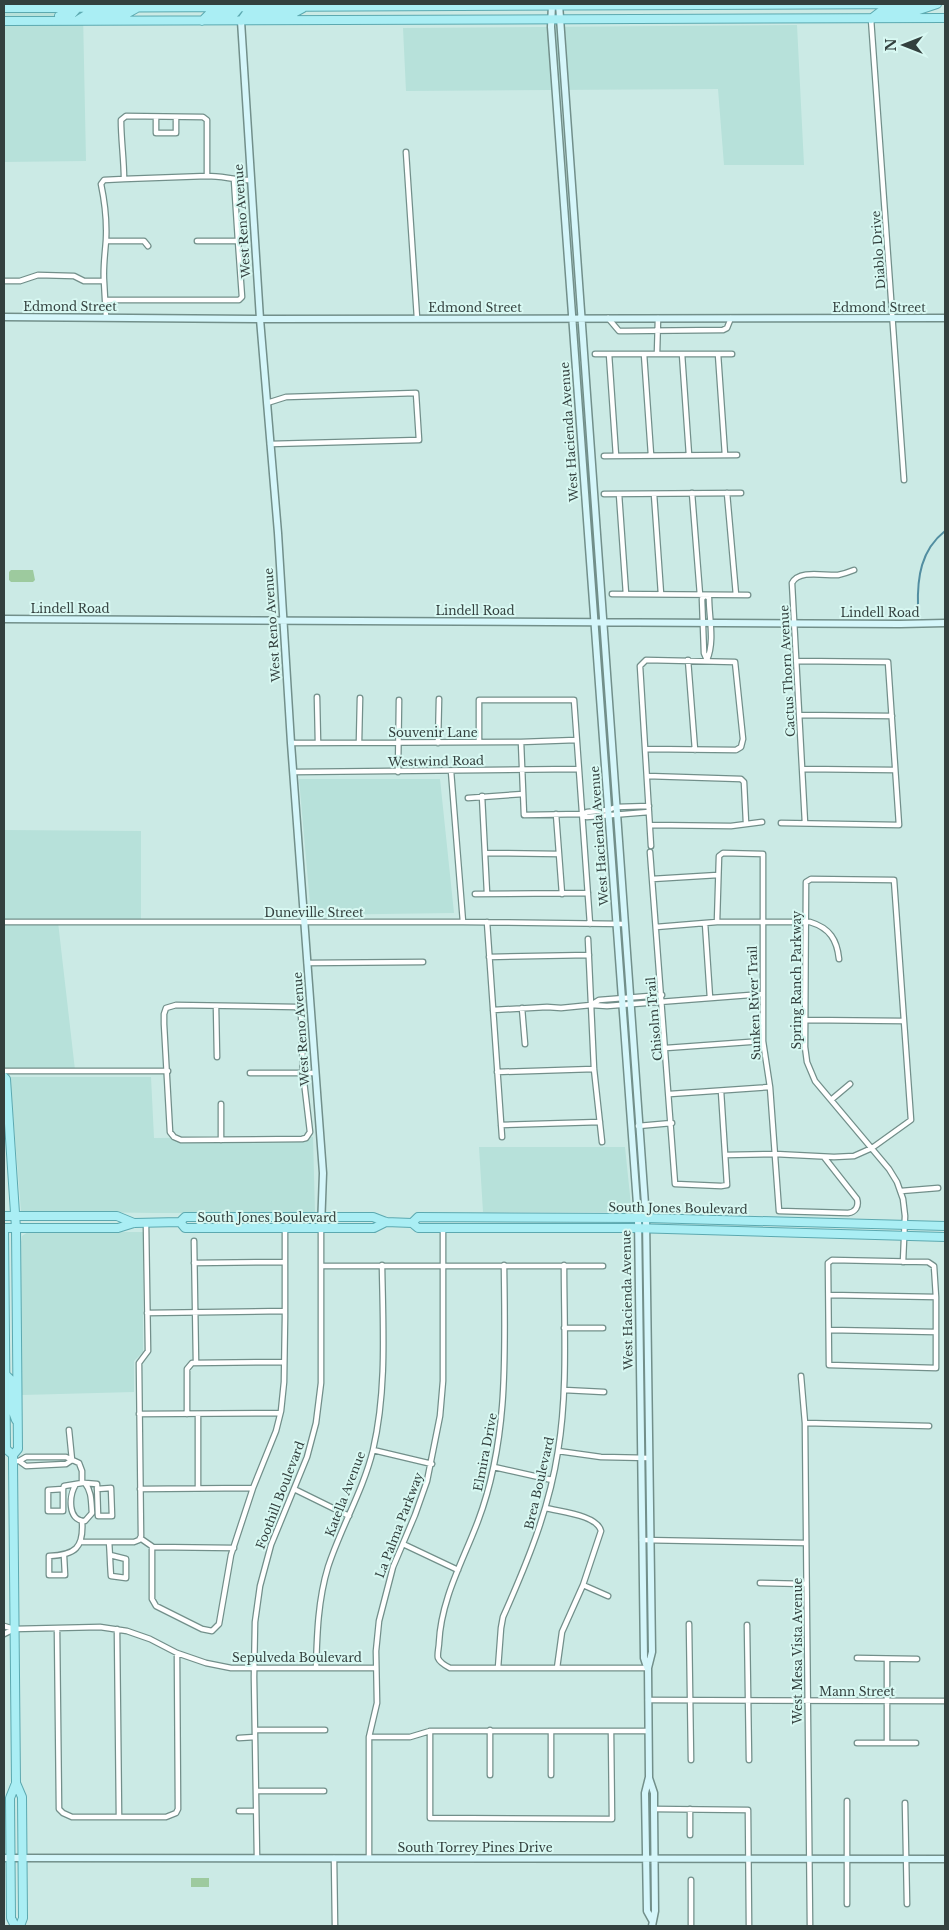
<svg xmlns="http://www.w3.org/2000/svg" width="949" height="1930" font-family="'Libre Baskerville',serif">
<style>
.built{fill:#b7e1da}
.green{fill:#9dca9e}
.lines{fill:none;stroke-linecap:round;stroke-linejoin:round}
.stream{stroke:#528ea1;stroke-width:2}
.street-casing{stroke:#728f8a;stroke-width:7}
.secondary-casing{stroke:#728f8a;stroke-width:9}
.primary-casing{stroke:#5ca9b0;stroke-width:10}
.street{stroke:#fff;stroke-width:4.5}
.secondary{stroke:#d5f6fa;stroke-width:6}
.primary{stroke:#aaeef4;stroke-width:8}
.labels{text-anchor:middle;dominant-baseline:central;stroke-width:4;stroke-linejoin:round;paint-order:stroke}
.street-label{font-size:12px;fill:#33403e;stroke:#d8f8f2}
</style>
<rect width="100%" height="100%" fill="#cbeae5"/>
<path class="built" d="M4 4H156V12L83 13 86 161 4 162Z
M797 25 804 165H724L718 89 406 91 403 28Z
M299 779H440L454 913 311 915Z
M4 830 141 831V922H58L75 1070H4Z
M10 1077H151L154 1138 313 1137 315 1213H154L21 1211Z
M479 1147H625L631 1205 629 1209 625 1212H483Z
M28 1232H143V1352L134 1361V1392L22 1395 20 1249 22 1236Z"/>
<path class="green" d="M11 570H33L35 580 33 582H11L9 580V572Z
M191 1878H209V1887H191Z"/>
<g class="lines">
<path class="stream" d="M918 607C917 577 921 550 945 531"/>
<defs>
<path id="street" d="M871 19 904 480
M156 117V133H176V117
M406 152 417 318
M207 176C222 176 235 180 251 180
M106 241H144L148 246
M197 241H238L234 180
M4 281H20L38 275 74 276 84 281H104L106 317
M104 281C103 267 105 254 106 240 107 221 105 203 101 184L104 180 124 179C124 159 121 140 121 120L126 116 203 117 207 120V176L124 179
M105 300H239L242 297 238 241
M608 318 619 331H626L723 330 727 328 731 318
M595 354H732
M609 354 616 456
M644 354 651 455
M657 354 658 318
M682 354 689 455
M718 354 725 455
M267 403 286 397 416 393 419 440 270 444
M604 456 737 455
M692 493 700 595
M727 493 736 595
M604 494 741 493
M619 494 626 594
M654 494 661 594
M612 594 748 595
M705 595 709 598C709 618 715 641 707 660
M705 595 702 599 704 653 707 660
M688 660 695 750
M317 697 318 743
M799 715 892 716
M359 742 360 698
M479 742V700H574L590 924
M521 742 524 815 582 814 587 817 649 812
M291 743 521 742 576 740
M438 743 439 699
M646 749 736 750 741 747 743 739 735 662 646 660 640 666 651 846
M802 769 895 770
M451 771 463 922
M294 772 578 769
M398 772 399 700
M647 776 741 779 744 782 746 823
M482 796 487 893
M468 798 523 794
M556 814 562 894
M582 814 587 812 608 810 616 807 649 806
M781 823 899 825 888 662 796 661
M805 823 792 583C799 569 825 576 838 575 843 574 849 572 854 570
M650 825 731 826 762 822
M650 852 675 1184 721 1186 727 1185 721 1091
M485 853 559 854
M652 879 718 875
M475 894 588 893
M4 922H463L624 924
M487 922 502 1137
M717 922 719 856 723 853 763 854V1041L770 1087 779 1211 848 1213C856 1212 859 1206 857 1199L824 1157
M705 923 710 998
M656 927 717 922H810C830 928 837 940 839 959
M588 939 594 1069 602 1142
M489 957 589 955
M307 963 423 962
M176 1005 296 1007 301 1013 303 1073 310 1132 306 1138 302 1139 181 1140 174 1137 170 1132 164 1024V1014L166 1008Z
M591 1005 599 1000 662 995
M216 1006 217 1057
M522 1008 525 1044
M493 1010 547 1007 561 1008 591 1005 607 1006 763 994
M805 1020 904 1021
M666 1048 763 1041
M4 1071H168
M497 1072 594 1069
M250 1073H315
M670 1094 770 1087
M831 1100 850 1084
M501 1125 600 1122
M638 1126 672 1123
M221 1140V1104
M725 1155 775 1154 834 1157 854 1156 872 1148 911 1120 894 880 811 879 806 882 805 1047 807 1062 815 1081 889 1169 897 1182 903 1199 905 1216 903 1262
M901 1191 938 1188
M194 1241 196 1362
M832 1260 928 1262 934 1266 936 1297V1368L829 1365 828 1263Z
M194 1263 285 1262
M504 1265C505 1351 509 1439 478 1521 463 1561 441 1599 439 1643 439 1647 437 1654 438 1658 440 1663 446 1666 450 1668H648
M321 1266H603
M829 1295 936 1297
M147 1313 285 1311
M564 1328H603
M829 1330 936 1332
M801 1376 805 1423 810 1926
M564 1390 604 1392
M139 1414 280 1413
M187 1414V1369L192 1363 284 1362
M198 1414V1488
M805 1423 929 1426
M69 1430 72 1460
M373 1450 432 1464
M558 1451 601 1457 649 1458
M13 1461H19L26 1457H66L79 1463 82 1471V1483
M19 1461 26 1466 66 1464 72 1460
M494 1467 552 1480
M82 1483H85C92 1492 91 1502 92 1513L85 1521C67 1521 69 1495 76 1484Z
M85 1483 97 1484 98 1516H112L111 1488 97 1489
M63 1489V1511H48V1490L63 1489 64 1486 76 1484
M140 1489 253 1488
M294 1489 349 1516
M546 1508C561 1512 597 1515 601 1531L583 1585 562 1632 557 1668
M140 1538 153 1547 234 1548
M642 1540 806 1543
M81 1542H134L139 1540 141 1536 139 1363 148 1351 146 1223
M109 1542C110 1553 110 1564 111 1576L126 1578V1559L110 1555
M403 1544 458 1570
M152 1547V1599L156 1606 202 1629 212 1631 219 1624 231 1555 253 1488 276 1431 281 1411 284 1382 285 1317V1228
M64 1556 65 1575H49V1556C75 1555 84 1548 82 1521
M760 1583 806 1584
M583 1585 608 1596
M689 1624 691 1760
M747 1625 749 1760
M4 1626 14 1629 100 1627 127 1631 150 1639 177 1653 206 1663 231 1668H376
M57 1628 59 1809 63 1813 72 1817H166L176 1813 178 1809 177 1653
M117 1629 119 1817
M4 1634 14 1629
M857 1658 917 1659
M316 1668C317 1634 318 1600 328 1567 341 1527 363 1491 373 1450 387 1390 383 1327 382 1265
M498 1668 501 1628 503 1617C527 1563 549 1510 558 1451 568 1390 564 1327 564 1265
M648 1700 945 1701
M255 1730H325
M430 1731V1818L612 1819 611 1731
M369 1737H410L430 1731H648
M239 1738 255 1737
M857 1743H916
M887 1743V1659
M490 1775V1730
M551 1775V1731
M256 1791H324
M847 1801V1904
M905 1803 907 1904
M654 1809 748 1810 749 1926
M690 1809V1835
M239 1811H256
M257 1858 254 1677 255 1622 260 1586 271 1545 307 1457 316 1423 321 1383V1228
M334 1858 335 1926
M369 1858V1737L377 1703 376 1651 379 1621 393 1567 415 1515 427 1481 440 1416 443 1381V1228
M691 1880V1926"/>
<path id="secondary" d="M552 4 551 27 638 1218 644 1658 647 1667
M559 4 646 1218 652 1652 648 1668 649 1777 645 1793 647 1911 652 1920
M241 21 260 319 278 533 291 743 323 1173 321 1228
M4 317 260 319 945 318
M4 619 900 624 945 623
M649 1778 654 1793V1809L655 1911 652 1926
M4 1858 945 1859"/>
<path id="primary" d="M4 8 919 4
M59 16 72 14 79 6
M871 19 880 12 916 11 937 4
M78 20 86 15 128 13 137 8
M4 21 945 18
M202 21 209 14 235 13 240 7
M241 21 246 14H292L303 8
M4 1077 6 1079 16 1228 18 1449 13 1455V1461L16 1783 22 1797 23 1918 20 1926
M4 1216H117L134 1223
M180 1222 185 1228H374L386 1222
M412 1223 418 1217 646 1218 945 1226
M4 1228H118L134 1223 180 1222 185 1217H373L386 1222 412 1223 418 1228H632L945 1237
M4 1229 6 1449 13 1455
M5 1374 11 1380 12 1409 16 1420
M15 1926 11 1918 10 1798 16 1783"/>
</defs>
<use href="#street" class="street-casing"/>
<use href="#secondary" class="secondary-casing"/>
<use href="#primary" class="primary-casing"/>
<use href="#street" class="street"/>
<use href="#secondary" class="secondary"/>
<use href="#primary" class="primary"/>
</g>
<g class="labels">
<g class="street-label">
<text transform="translate(242 221) rotate(-94)">West Reno Avenue</text>
<text transform="translate(878 250) rotate(-94)">Diablo Drive</text>
<text x="70" y="306">Edmond Street</text>
<text x="475" y="307">Edmond Street</text>
<text x="879" y="307">Edmond Street</text>
<text transform="translate(569 432) rotate(-94)">West Hacienda Avenue</text>
<text x="70" y="608">Lindell Road</text>
<text x="475" y="610">Lindell Road</text>
<text x="880" y="612">Lindell Road</text>
<text transform="translate(272 625) rotate(-94)">West Reno Avenue</text>
<text transform="translate(787 671) rotate(-93)">Cactus Thorn Avenue</text>
<text x="433" y="732">Souvenir Lane</text>
<text transform="translate(436 761) rotate(-1)">Westwind Road</text>
<text transform="translate(599 836) rotate(-94)">West Hacienda Avenue</text>
<text x="314" y="912">Duneville Street</text>
<text transform="translate(796 980) rotate(-90)">Spring Ranch Parkway</text>
<text transform="translate(754 1003) rotate(-92)">Sunken River Trail</text>
<text transform="translate(654 1019) rotate(-95)">Chisolm Trail</text>
<text transform="translate(301 1029) rotate(-94)">West Reno Avenue</text>
<text transform="translate(678 1208) rotate(1)">South Jones Boulevard</text>
<text x="267" y="1217">South Jones Boulevard</text>
<text transform="translate(627 1300) rotate(-91)">West Hacienda Avenue</text>
<text transform="translate(485 1452) rotate(-79)">Elmira Drive</text>
<text transform="translate(539 1483) rotate(-77)">Brea Boulevard</text>
<text transform="translate(345 1494) rotate(-69)">Katella Avenue</text>
<text transform="translate(280 1495) rotate(-69)">Foothill Boulevard</text>
<text transform="translate(399 1525) rotate(-69)">La Palma Parkway</text>
<text transform="translate(797 1651) rotate(-90)">West Mesa Vista Avenue</text>
<text x="297" y="1657">Sepulveda Boulevard</text>
<text x="857" y="1691">Mann Street</text>
<text x="475" y="1847">South Torrey Pines Drive</text>
</g>
</g>
<rect width="949" height="1930" fill="none" stroke="#33403e" stroke-width="10"/>
<g transform="translate(904 45) rotate(270)" stroke="#d8f8f2" stroke-width="4" paint-order="stroke">
<path d="M0-4L9 19L0 12L-9 19Z" fill="#33403e"/>
<text y="-8" font-size="14" font-weight="bold" text-anchor="middle" fill="#33403e">N</text>
</g>
</svg>
